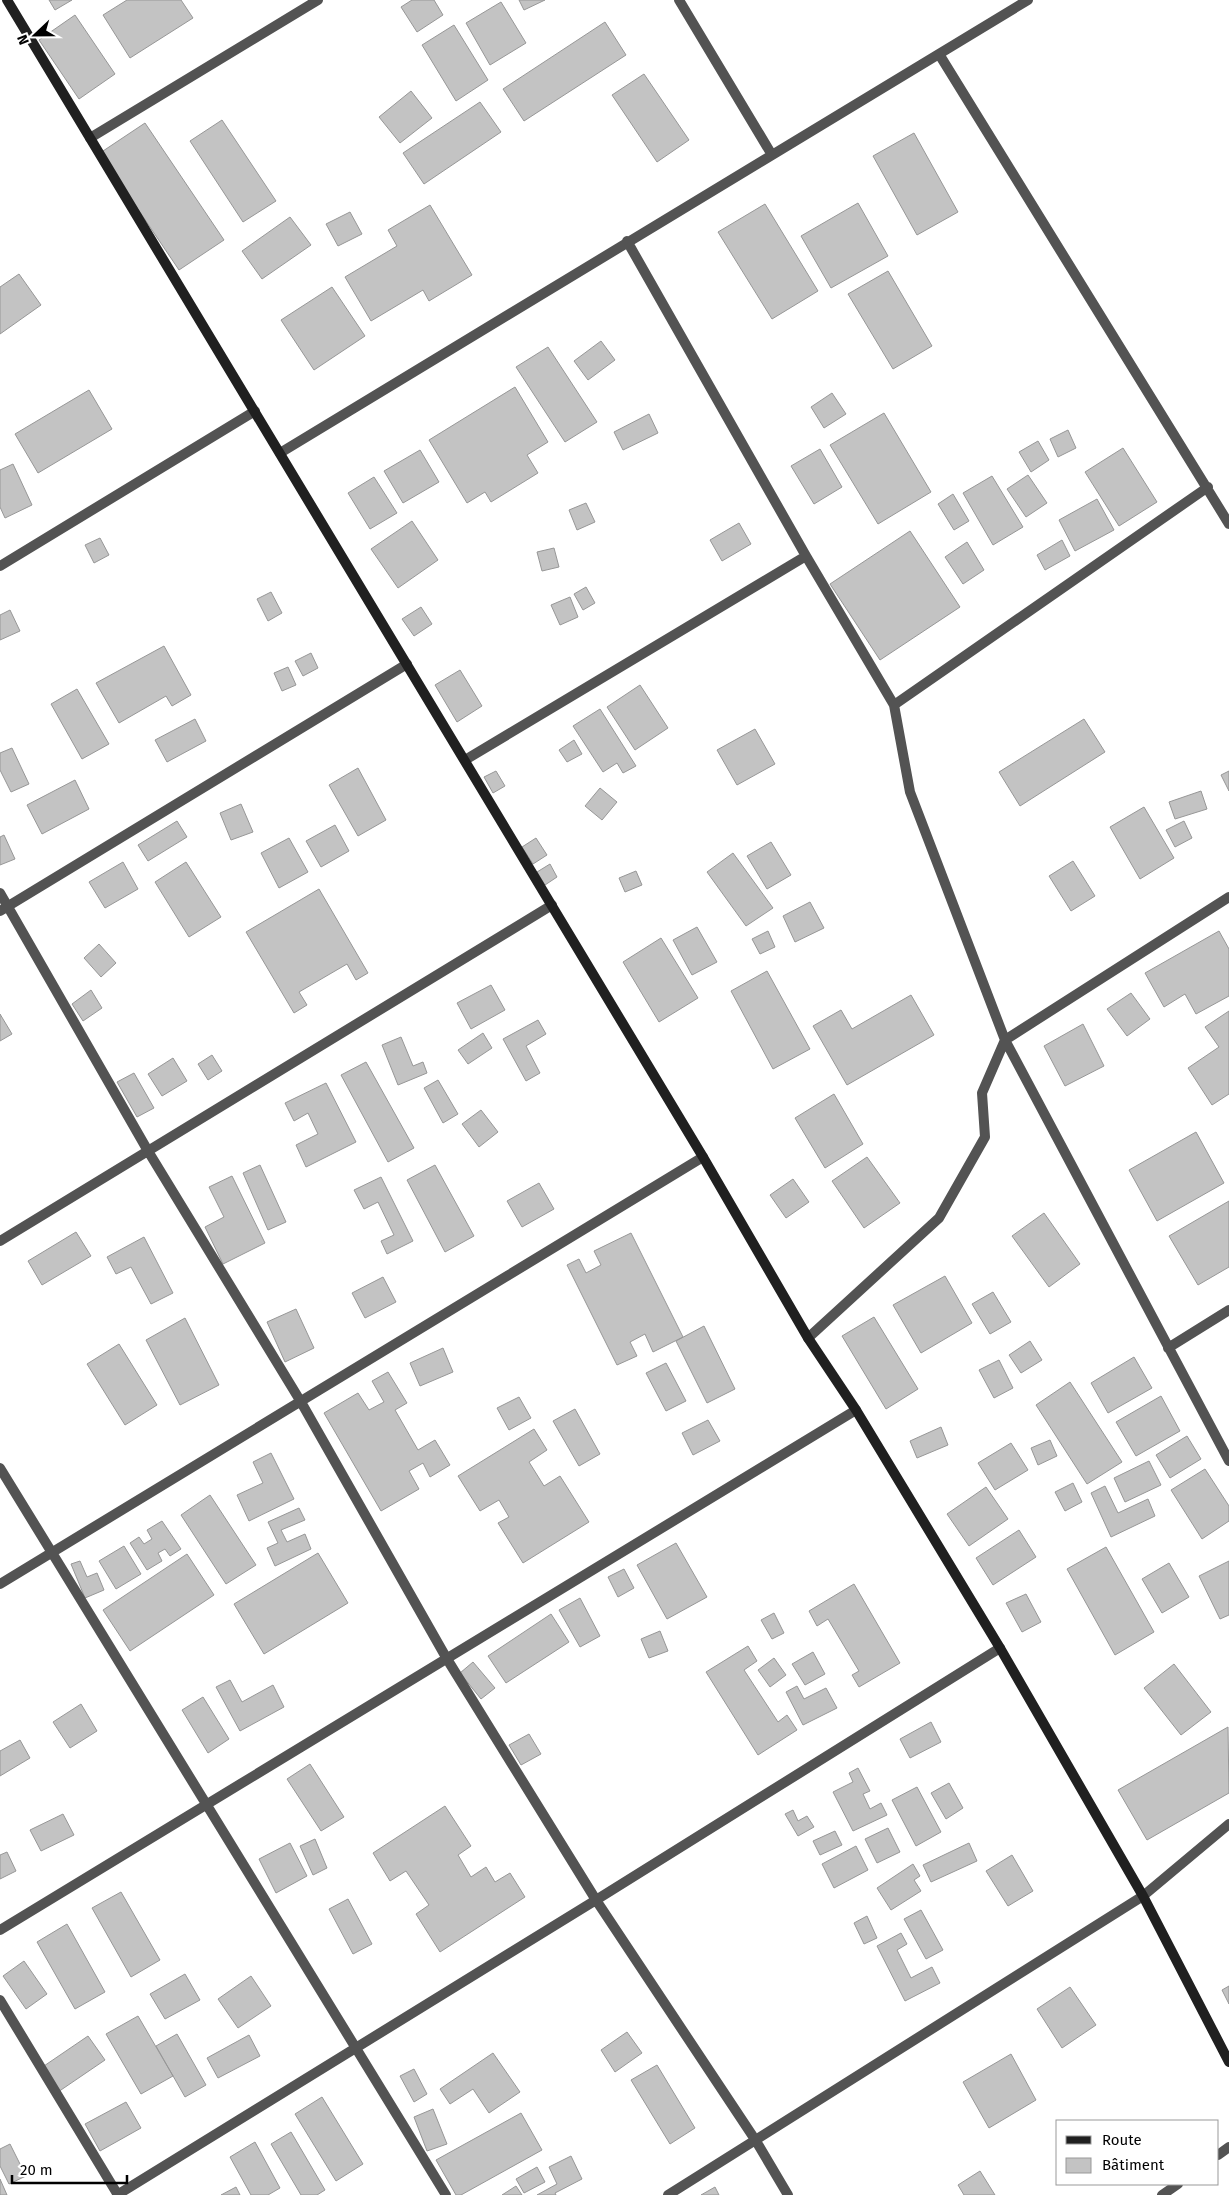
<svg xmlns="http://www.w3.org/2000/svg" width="1229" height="2195" font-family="'Fira Sans',sans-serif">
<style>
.building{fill:#c3c3c3;stroke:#979797}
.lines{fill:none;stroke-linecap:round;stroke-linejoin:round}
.street{stroke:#535353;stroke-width:10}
.secondary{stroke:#202020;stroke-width:10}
</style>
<rect width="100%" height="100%" fill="#fff"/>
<path class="building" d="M49 0H72L55 10Z
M127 0H181L193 18 130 58 103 15Z
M412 0H434L443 15 417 32 401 7Z
M519 0H545L524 10Z
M501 2 526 43 490 65 466 23Z
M75 15 115 74 79 99 39 40Z
M605 22 626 55 524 121 503 89Z
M454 25 488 80 456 101 422 45Z
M644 74 689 140 657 162 612 95Z
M411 91 432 118 400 143 379 117Z
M480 102 501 132 424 184 403 153Z
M222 120 276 201 243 222 190 141Z
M145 123 224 240 179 270 100 153Z
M914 133 958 212 917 235 873 156Z
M858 203 888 256 831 288 801 236Z
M765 204 818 291 772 319 718 232Z
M430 205 472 275 429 301 423 290 371 321 345 277 397 246 388 230Z
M350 212 362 234 338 246 326 224Z
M290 217 311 245 262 279 242 251Z
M888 271 932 346 893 369 848 294Z
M19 274 41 305 0 334V287Z
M332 287 365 336 314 370 281 320Z
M601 341 615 360 588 380 574 361Z
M548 347 597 422 565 442 516 367Z
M515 387 548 442 527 455 538 473 491 502 485 492 467 503 429 440Z
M89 390 112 429 38 473 15 434Z
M832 393 846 414 824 428 811 407Z
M884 413 931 492 878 524 830 445Z
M649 414 658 433 623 450 614 432Z
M1068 430 1076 448 1058 457 1050 439Z
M1038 441 1049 460 1031 472 1019 452Z
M1123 448 1157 502 1119 526 1085 472Z
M820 449 842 487 814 504 791 466Z
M420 450 439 482 403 503 384 471Z
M13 464 32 505 5 518 0 507V470Z
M1028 475 1047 503 1026 517 1007 489Z
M992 476 1023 527 993 545 963 493Z
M374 477 397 513 370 529 348 493Z
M953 494 969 521 954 530 938 504Z
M1097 499 1114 530 1075 551 1059 520Z
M586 503 595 522 577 530 569 510Z
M412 521 438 560 398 588 371 549Z
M739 523 751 544 722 561 710 540Z
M910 531 960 607 880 660 830 584Z
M100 538 109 555 94 563 85 545Z
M1062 540 1070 556 1045 570 1037 555Z
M967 542 984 570 963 584 945 557Z
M554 548 559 567 542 571 537 552Z
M586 587 595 603 583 610 574 594Z
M271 592 282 613 268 621 257 599Z
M570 597 578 617 560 625 551 605Z
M421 607 432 624 414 636 402 619Z
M10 610 20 631 0 640V615Z
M164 646 191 695 172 706 166 696 119 723 96 683Z
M311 653 318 668 303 676 295 661Z
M288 667 296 685 282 691 274 673Z
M460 670 482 706 457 722 435 685Z
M640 685 668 728 635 750 607 707Z
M77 689 109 744 82 759 51 704Z
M600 709 636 766 623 773 617 763 603 772 573 726Z
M195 719 206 741 167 762 155 740Z
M1084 719 1105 752 1020 806 999 772Z
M755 729 775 764 737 785 717 750Z
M574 740 582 754 567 762 559 750Z
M12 748 29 784 11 792 0 770V753Z
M358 768 386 820 358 836 329 785Z
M496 771 505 786 493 793 484 777Z
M1229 771V791L1221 775Z
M75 780 89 809 42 834 27 805Z
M600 788 617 802 602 820 585 806Z
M1201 791 1207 809 1175 819 1169 802Z
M241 804 253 832 231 840 220 813Z
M1144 807 1174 858 1140 879 1110 827Z
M177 821 187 837 148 861 138 845Z
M1184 821 1192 838 1175 847 1166 830Z
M335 825 349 851 321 867 306 841Z
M4 835 15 859 0 865V837Z
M289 838 308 872 279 888 261 853Z
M536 838 547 855 533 864 522 847Z
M771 842 791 875 767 889 747 856Z
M733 853 773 908 746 926 707 872Z
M1073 861 1095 896 1071 911 1049 876Z
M123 862 138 889 105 908 89 882Z
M186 862 221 917 189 937 155 882Z
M550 864 557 877 545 885 537 872Z
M636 871 642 885 625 892 619 878Z
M319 889 368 973 356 980 347 964 299 992 307 1005 294 1013 246 932Z
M810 902 824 928 795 942 783 916Z
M697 927 717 962 692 975 673 940Z
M768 931 775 947 760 954 752 939Z
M1219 931 1229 949V996L1196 1014 1185 994 1164 1007 1145 973Z
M661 938 698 998 659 1022 623 962Z
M99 944 116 963 101 977 84 958Z
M767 971 810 1049 773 1069 731 991Z
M491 985 505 1010 471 1029 457 1003Z
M91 990 102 1008 83 1021 72 1004Z
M1131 993 1150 1019 1127 1036 1107 1009Z
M911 995 934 1035 847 1085 813 1026 841 1010 852 1029Z
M1229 1011V1094L1212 1105 1188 1068 1219 1047 1205 1027Z
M0 1014 12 1034 0 1041Z
M538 1020 546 1034 526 1046 540 1073 526 1081 503 1039Z
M1083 1024 1104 1066 1065 1086 1044 1046Z
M483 1033 492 1048 468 1064 458 1050Z
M401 1037 413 1066 423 1062 427 1073 398 1085 382 1045Z
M212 1055 222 1071 208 1080 198 1064Z
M173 1058 187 1081 162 1096 148 1074Z
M366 1062 414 1148 388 1162 341 1075Z
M134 1073 154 1108 137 1117 117 1082Z
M438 1080 458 1114 443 1123 424 1088Z
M326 1083 356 1142 306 1167 296 1145 318 1134 308 1113 294 1121 285 1103Z
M834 1094 863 1144 825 1168 795 1118Z
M481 1110 498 1132 479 1147 462 1124Z
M1196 1132 1224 1183 1157 1221 1129 1170Z
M867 1157 900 1203 864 1228 832 1181Z
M260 1165 286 1222 268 1230 243 1173Z
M435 1165 474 1236 445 1252 407 1180Z
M232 1176 265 1243 223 1264 205 1227 224 1217 209 1187Z
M381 1177 413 1241 387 1254 381 1241 394 1235 378 1202 364 1209 354 1190Z
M793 1179 809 1202 786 1218 770 1195Z
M539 1183 554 1209 522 1227 507 1201Z
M1229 1201V1267L1198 1285 1169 1236Z
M1044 1213 1080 1264 1049 1287 1012 1236Z
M76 1232 91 1256 42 1285 28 1261Z
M631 1233 683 1337 653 1352 645 1334 630 1342 637 1356 617 1365 567 1265 579 1259 586 1273 601 1265 594 1251Z
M144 1237 173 1293 151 1304 131 1267 116 1274 107 1257Z
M945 1276 972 1323 921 1353 893 1305Z
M383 1277 396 1302 365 1318 352 1293Z
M993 1292 1011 1322 990 1334 972 1304Z
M296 1309 314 1348 285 1362 267 1322Z
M874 1317 918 1389 886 1409 842 1336Z
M185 1318 219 1385 180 1405 146 1340Z
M704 1326 735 1389 707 1403 676 1341Z
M1030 1341 1042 1360 1021 1373 1009 1355Z
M119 1344 157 1405 125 1425 87 1364Z
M443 1348 453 1372 420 1386 410 1363Z
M1134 1357 1152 1388 1108 1413 1091 1383Z
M999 1360 1013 1388 994 1398 979 1370Z
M666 1363 686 1401 666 1411 646 1373Z
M388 1372 407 1403 395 1410 418 1450 435 1440 450 1465 430 1477 423 1463 409 1471 419 1489 381 1511 324 1413 358 1393 369 1410 384 1402 372 1381Z
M1070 1382 1122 1462 1087 1484 1036 1405Z
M1161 1396 1180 1431 1136 1456 1116 1422Z
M519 1397 531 1418 509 1430 497 1408Z
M575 1409 600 1454 579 1466 553 1421Z
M708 1420 720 1441 693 1455 682 1433Z
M941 1427 948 1445 917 1458 910 1441Z
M534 1429 547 1450 529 1462 544 1486 560 1476 589 1522 523 1563 498 1523 509 1517 499 1500 480 1511 458 1476Z
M1187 1436 1201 1459 1170 1478 1156 1455Z
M1050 1440 1057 1456 1038 1465 1031 1448Z
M1011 1443 1028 1470 995 1490 978 1463Z
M271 1453 294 1499 249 1521 237 1495 263 1483 253 1462Z
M1149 1461 1161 1485 1125 1502 1114 1478Z
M1205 1469 1229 1506V1521L1202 1539 1171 1490Z
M1073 1483 1082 1502 1065 1511 1055 1492Z
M1105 1486 1118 1513 1148 1499 1155 1516 1111 1537 1091 1493Z
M986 1487 1008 1519 969 1546 947 1514Z
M210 1495 256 1565 226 1584 181 1515Z
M299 1508 305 1520 281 1530 287 1542 305 1534 311 1549 275 1566 267 1548 278 1543 268 1522Z
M162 1521 181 1549 170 1556 165 1549 158 1553 162 1561 147 1570 130 1543 139 1537 144 1544 152 1539 147 1530Z
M1019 1530 1036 1557 993 1585 976 1558Z
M676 1543 707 1597 667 1619 637 1565Z
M124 1546 141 1574 116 1589 99 1561Z
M1106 1547 1154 1632 1115 1655 1067 1569Z
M318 1553 348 1603 264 1654 234 1604Z
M187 1554 214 1595 130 1651 103 1610Z
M80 1561 87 1577 97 1573 104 1590 85 1598 71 1564Z
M1229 1561V1615L1220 1619 1199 1576Z
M1169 1563 1189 1597 1162 1613 1142 1579Z
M624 1569 634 1588 618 1597 608 1577Z
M854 1584 900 1663 859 1687 852 1675 859 1671 828 1619 817 1626 809 1611Z
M1026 1594 1041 1622 1022 1632 1006 1603Z
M580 1598 600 1636 580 1647 559 1610Z
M774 1613 784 1633 772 1639 761 1620Z
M551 1614 569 1642 506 1683 488 1656Z
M660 1631 668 1651 649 1658 641 1639Z
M748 1646 757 1661 744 1670 778 1722 787 1715 797 1730 758 1755 706 1672Z
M813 1652 825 1674 805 1685 792 1664Z
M774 1658 786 1675 770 1687 758 1670Z
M473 1662 495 1688 481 1699 460 1673Z
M1174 1664 1211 1712 1181 1735 1144 1688Z
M230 1680 242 1702 273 1685 284 1707 240 1731 216 1687Z
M797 1686 804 1699 826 1688 837 1708 803 1725 786 1692Z
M203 1697 229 1739 208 1753 182 1710Z
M81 1704 97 1731 70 1748 53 1722Z
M931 1722 941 1742 910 1758 900 1739Z
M1228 1727 1229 1793 1147 1840 1118 1790Z
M529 1734 541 1754 521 1765 509 1745Z
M20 1740 30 1758 0 1776V1751Z
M310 1764 344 1817 321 1831 287 1779Z
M858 1768 870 1791 863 1794 870 1809 881 1803 887 1815 853 1831 833 1792 853 1782 849 1773Z
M949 1783 963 1808 946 1819 931 1793Z
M917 1787 941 1832 916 1846 892 1800Z
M445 1806 471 1846 458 1855 471 1877 486 1867 495 1882 510 1873 525 1897 440 1952 416 1914 429 1905 406 1871 390 1881 373 1853Z
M793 1810 798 1821 807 1816 814 1827 798 1836 785 1814Z
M63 1814 74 1835 41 1851 30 1830Z
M888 1828 900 1852 877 1863 865 1839Z
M835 1831 842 1845 820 1855 813 1841Z
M315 1839 327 1868 313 1875 300 1846Z
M290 1843 307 1876 276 1893 259 1859Z
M969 1843 977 1861 931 1882 923 1865Z
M856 1846 868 1870 834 1888 822 1864Z
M7 1852 16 1871 0 1879V1855Z
M1012 1855 1033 1891 1008 1906 986 1871Z
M913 1864 920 1876 914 1880 921 1891 891 1910 877 1888Z
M121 1892 160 1960 131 1977 92 1908Z
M348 1899 372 1944 353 1954 329 1909Z
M921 1910 943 1950 926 1959 904 1919Z
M867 1916 877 1938 864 1944 854 1923Z
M67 1924 105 1992 75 2009 37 1942Z
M901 1933 907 1944 897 1950 911 1978 932 1967 940 1983 905 2001 877 1946Z
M24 1961 47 1994 26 2009 3 1976Z
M185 1974 200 2000 165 2019 150 1994Z
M251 1976 271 2006 238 2028 218 1999Z
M1229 1986V2004L1222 1990Z
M1070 1987 1096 2025 1062 2048 1037 2009Z
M138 2016 173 2076 141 2094 106 2034Z
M627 2032 642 2053 615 2072 601 2050Z
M177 2034 206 2085 185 2097 156 2046Z
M249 2035 260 2056 218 2078 207 2058Z
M88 2036 105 2060 58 2092 41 2068Z
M493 2053 520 2092 489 2113 473 2089 450 2104 440 2089Z
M1011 2054 1036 2100 989 2128 963 2082Z
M657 2065 695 2128 670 2144 631 2080Z
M414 2069 427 2094 414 2102 400 2076Z
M322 2097 363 2164 336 2181 295 2114Z
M126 2102 141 2128 100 2151 85 2124Z
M433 2109 447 2144 427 2151 414 2117Z
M521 2113 542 2150 461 2195H456L436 2160Z
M291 2132 325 2190 317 2195H301L271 2144Z
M255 2142 280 2188 268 2195H251L230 2157Z
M10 2144 26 2176 9 2184 0 2166V2149Z
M571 2156 582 2179 555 2193 556 2195H537L557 2184 549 2167Z
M537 2167 545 2182 524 2193 516 2179Z
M980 2171 995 2195H964L958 2185Z
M0 2179 7 2195H0Z
M516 2186 522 2195H502Z
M236 2187 240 2195H221Z
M715 2187 719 2195H701Z"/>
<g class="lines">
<path class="street" d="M679 0 772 155
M939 54 1229 524
M90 138 318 0
M627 241 806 556 894 705
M280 453 1028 0
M1208 487 894 705 910 792 1005 1040 1229 1461
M0 566 255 411
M465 760 806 556
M0 893 148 1151 301 1402 447 1659 596 1900 756 2141 788 2195
M0 911 407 664
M0 1241 552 905
M808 1338 939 1218 985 1137 982 1093 1005 1040 1229 897
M1168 1348 1229 1310
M0 1468 446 2195
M0 1584 703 1157
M0 1930 856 1410
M0 2000 118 2195
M1218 2155 1229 2147
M117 2195 596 1900 1000 1648
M668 2195 1143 1896 1229 1824
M1162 2195 1178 2184"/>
<path class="secondary" d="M7 0 703 1157 808 1338 856 1410 1000 1648 1143 1896 1229 2062"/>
</g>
<rect x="1056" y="2120" width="162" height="65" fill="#ffffff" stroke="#999999"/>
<rect x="1066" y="2136" width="25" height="8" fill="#202020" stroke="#999999"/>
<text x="1102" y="2145" font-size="15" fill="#000000">Route</text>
<rect x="1066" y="2158" width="25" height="15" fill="#c3c3c3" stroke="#999999"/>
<text x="1102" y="2170" font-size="15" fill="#000000">Bâtiment</text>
<g transform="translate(35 35) rotate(248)" stroke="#ffffff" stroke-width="4" paint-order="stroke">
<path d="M0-4L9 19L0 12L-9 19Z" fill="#000000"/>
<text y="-8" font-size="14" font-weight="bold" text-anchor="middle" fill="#000000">N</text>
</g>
<path d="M12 2175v8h115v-8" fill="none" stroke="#000000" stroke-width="2.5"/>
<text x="20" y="2175" font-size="15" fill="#000000" stroke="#ffffff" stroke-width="4" paint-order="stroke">20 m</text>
</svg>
